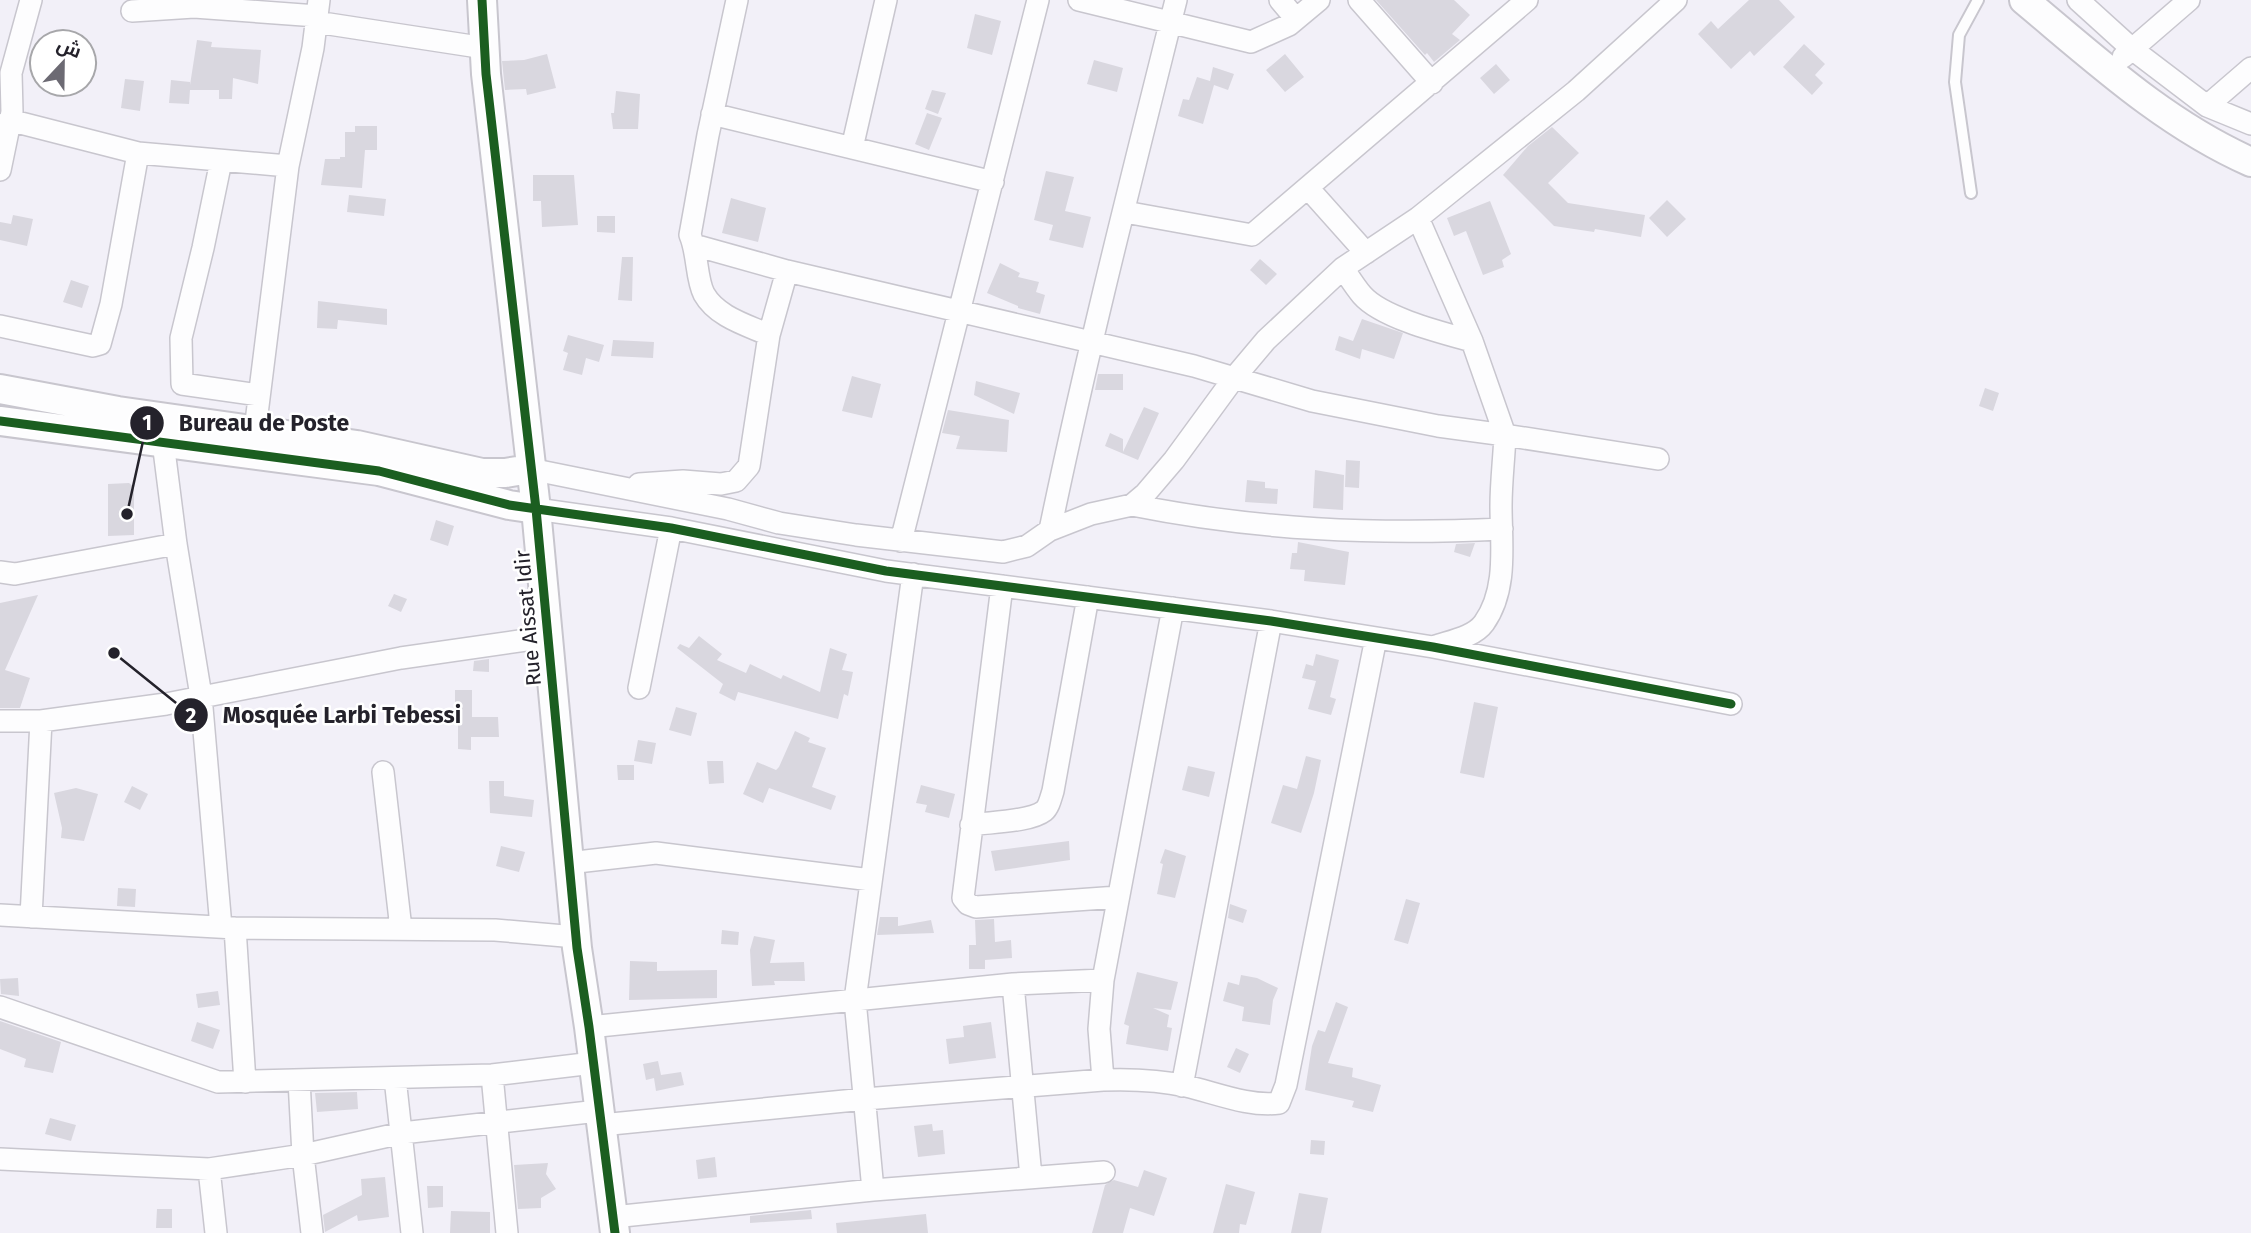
<svg xmlns="http://www.w3.org/2000/svg" width="2251" height="1233" font-family="'Fira Sans',Cairo,sans-serif">
<style>
.building{fill:#d9d7df}
.lines{fill:none;stroke-linecap:round;stroke-linejoin:round}
.lane-casing{stroke:#c8c6ce;stroke-width:14}
.street-casing{stroke:#c8c6ce;stroke-width:24}
.secondary-casing{stroke:#c8c6ce;stroke-width:32}
.lane{stroke:#fdfdfe;stroke-width:10}
.street{stroke:#fdfdfe;stroke-width:21}
.secondary{stroke:#fdfdfe;stroke-width:28}
.cycleway-casing{stroke:#fff;stroke-width:13}
.cycleway{stroke:#1b5e20;stroke-width:9}
.labels{text-anchor:middle;dominant-baseline:central;stroke-width:5;stroke-linejoin:round;paint-order:stroke}
.street-label{font-size:21px;fill:#24222b;stroke:#fff}
.leader{fill:none;stroke:#24222b;stroke-width:2.5}
.callout-dot{fill:#24222b;stroke:#fff;stroke-width:2.5}
.mark-label{font-size:21px;text-anchor:middle;font-weight:bold;fill:#fff}
.callout-label{font-size:23px;text-anchor:middle;font-weight:bold;fill:#24222b;stroke:#fff;stroke-width:5;stroke-linejoin:round;paint-order:stroke}
</style>
<rect width="100%" height="100%" fill="#f2f0f8"/>
<path class="building" d="M1376 0H1454L1470 15 1452 34 1460 40 1434 62 1427 53 1425 55Z
M1749 0H1779L1795 17 1754 56 1750 51 1731 69 1698 34 1711 21 1718 29Z
M975 14 1001 21 992 55 967 48Z
M197 40 212 42 211 47 261 50 258 84 233 78 232 99H219V90H190L189 104 169 103 171 80 190 82V85Z
M1804 44 1825 64 1815 75 1823 83 1812 95 1783 67Z
M547 54 556 88 527 95 526 89 505 90 502 61 524 60Z
M1285 54 1304 77 1285 92 1266 70Z
M1094 60 1123 68 1117 92 1087 84Z
M1496 64 1510 80 1494 94 1480 78Z
M1213 67 1234 74 1228 90 1214 85 1203 124 1178 116 1183 99 1189 100 1197 77 1210 81Z
M125 79 144 81 140 111 121 108Z
M932 90 946 93 938 114 925 109Z
M616 91 640 94 638 129H613L611 113H614Z
M927 113 942 118 929 150 915 144Z
M355 126H377V150H365L362 188 321 185 325 159H340V157H345V132H355Z
M1552 127 1579 153 1548 183 1568 203 1645 215 1641 237 1595 229 1594 232 1554 226 1503 175 1528 146Z
M1046 171 1074 177 1065 211 1091 217 1083 248 1049 240 1053 225 1034 220Z
M533 175H574L578 225 542 227 541 201H533Z
M349 195 386 199 384 216 347 212Z
M731 198 766 208 758 242 722 233Z
M1667 200 1686 219 1667 237 1649 218Z
M1490 201 1511 254 1502 260 1504 267 1483 275 1466 231 1454 236 1447 218Z
M13 215 33 219 27 246 0 240V222L11 224Z
M597 216H615V233L597 232Z
M622 257H633L632 301 618 300Z
M1260 259 1277 274 1266 285 1250 270Z
M1000 263 1020 273 1018 277 1039 282 1036 292 1045 295 1040 314 1018 308V306L987 293Z
M71 280 89 286 82 308 63 302Z
M318 301 387 309V325L338 320 337 329 317 328Z
M1362 319 1403 333 1394 359 1362 349 1360 359 1335 350 1339 336 1353 341Z
M568 335 604 345 599 362 586 358 582 375 563 370 568 353 563 351Z
M613 340 654 342 653 358 611 356Z
M1098 374H1123V390H1095Z
M852 376 881 384 872 418 842 411Z
M976 381 1020 393 1014 414 974 395Z
M1985 388 1999 393 1993 411 1979 406Z
M1144 407 1159 413 1138 460 1105 446 1110 433 1123 439V452Z
M948 410 1009 420 1007 452 956 449 960 436 942 433Z
M1346 460 1360 461 1359 488 1345 487Z
M1315 470 1344 475 1343 510 1313 508Z
M1247 480 1265 482V488L1278 489 1277 504 1245 502Z
M129 483 134 487V535L108 536V484Z
M436 520 454 526 448 546 430 540Z
M1298 542 1349 552 1345 585 1304 581 1305 570 1290 569 1292 553H1297Z
M1475 543 1470 557 1454 552 1456 544Z
M394 594 407 599 401 612 388 606Z
M38 595 5 670 30 678 20 708H0V603Z
M699 636 722 654 717 660 746 673 750 664 781 679 783 675 820 692 830 648 847 654 842 670 853 672 848 696 844 694 838 719 738 692 735 701 719 693 723 684 677 648 680 644 689 648Z
M1316 654 1339 660 1330 697 1336 699 1331 715 1308 709 1316 681 1302 678 1306 664 1313 666Z
M489 659V672L473 671 474 661Z
M455 690H472V717H498L499 737H471V750L458 749V708L455 707Z
M1474 702 1498 707 1484 778 1460 773Z
M676 707 697 713 691 736 669 730Z
M795 731 810 738 808 742 826 748 812 787 836 796 831 810 769 788 763 803 743 794 757 762 776 770 779 767Z
M638 740 656 743 652 764 634 761Z
M1306 756 1321 760 1314 793 1301 833 1271 823 1283 785 1297 789Z
M707 761H723L724 783 709 784Z
M617 765H634V780H618Z
M1188 766 1215 772 1209 797 1182 790Z
M489 781H504V796L534 800 532 817 490 813Z
M921 785 955 794 949 818 925 812 927 805 916 803Z
M132 786 148 794 140 810 124 802Z
M76 788 98 794 84 841 61 838 62 828 54 793Z
M1069 841 1070 860 995 871 991 851Z
M501 846 525 852 519 872 496 866Z
M1165 849 1186 856 1175 898 1157 894 1163 864 1160 863Z
M118 888 136 889 135 907 117 906Z
M1406 899 1420 903 1408 944 1394 940Z
M1230 904 1247 910 1243 923 1228 918Z
M880 917H898V926L931 920 934 933 877 935Z
M994 919 995 942 1011 940 1012 958 985 960V969H969V945H976L975 920Z
M722 930 739 932 738 945 721 944Z
M754 936 775 940 770 963 804 962 805 981H774L775 985 752 986 750 950Z
M630 961 657 962V971L717 970V998L629 1000Z
M1137 972 1178 982 1171 1010 1153 1008 1169 1015 1167 1027 1172 1028 1168 1051 1126 1044 1129 1026 1124 1024Z
M1241 975 1257 978 1278 988 1273 1000 1270 1025 1242 1021 1244 1007 1223 1001 1228 982 1239 985Z
M18 978 19 996 1 994 0 979Z
M218 991 220 1005 198 1008 196 994Z
M1336 1002 1348 1007 1328 1063 1353 1068 1352 1077 1381 1085 1373 1112 1352 1107 1354 1101 1305 1090 1312 1046 1318 1030 1325 1032Z
M0 1021 61 1042 53 1073 24 1067 26 1059 0 1049Z
M197 1022 220 1030 213 1049 191 1041Z
M991 1022 996 1058 949 1064 946 1039 964 1037 963 1026Z
M1236 1048 1249 1054 1240 1073 1227 1067Z
M658 1061 661 1075 681 1072 684 1085 656 1091 654 1078 646 1080 643 1064Z
M357 1092 358 1109 317 1112 315 1093Z
M50 1118 76 1125 71 1141 45 1134Z
M932 1124 933 1131 943 1130 945 1154 918 1157 914 1126Z
M1311 1140 1325 1141 1324 1155 1310 1154Z
M715 1157 717 1177 698 1179 696 1160Z
M548 1163 546 1174 556 1189 541 1198V1208L518 1209 514 1165Z
M1144 1170 1167 1178 1154 1216 1130 1208 1123 1233H1092L1105 1185 1114 1180 1138 1187Z
M385 1177 389 1217 358 1221 357 1215 325 1232 323 1215 362 1195 361 1179Z
M1226 1184 1255 1192 1246 1225 1240 1224 1239 1233H1213Z
M427 1186H443V1207L428 1208Z
M1299 1193 1328 1198 1321 1233H1291Z
M157 1209H172V1228H156Z
M811 1210 812 1219 750 1223V1216Z
M451 1211 490 1212V1233H450Z
M926 1214 928 1233H837L836 1223Z"/>
<g class="lines">
<defs>
<path id="lane" d="M1971 193 1955 82 1959 35 1978 0"/>
<path id="street" d="M737 0 708 135 690 235C698 253 696 279 704 294 717 317 747 325 769 335
M1079 0 1251 42 1289 25 1319 0
M1280 0 1296 19
M1359 0 1432 83
M2078 0 2132 49 2207 106 2251 124
M132 11 194 7 317 16
M316 22 485 48
M2123 57 2189 0
M2207 106 2251 68
M712 114 993 182
M9 120 138 153 288 166
M852 148 886 0
M221 161 203 248 181 338 182 384 259 395
M0 170 12 112 11 73 31 0
M1308 188 1366 253
M1125 212 1252 235 1527 0
M694 245 787 271 1194 366 1312 401 1438 426 1505 435C1504 459 1501 482 1501 506 1501 544 1508 589 1484 623 1474 637 1451 641 1436 646
M1343 268C1349 277 1355 287 1362 295 1382 318 1443 333 1472 341
M0 326 93 346 100 344 111 304 138 153
M255 430 288 166 313 48 319 0
M163 442 176 544 201 696 221 927
M1658 459 1505 435 1472 341 1418 218 1576 91 1676 0
M530 469 728 509 779 523 856 535 1003 552 1027 546 1050 530 1091 514 1132 505 1145 494 1174 460 1234 378 1266 340 1343 268 1418 218
M639 484 683 481 721 484 736 481 749 466 769 335 787 271
M1132 505C1257 530 1375 535 1502 529
M536 509 671 528 886 571 1271 621 1433 647 1731 704
M1050 530C1087 352 1132 176 1176 0
M901 541 1038 0
M0 572 15 574 176 544
M1002 586 963 898 968 904 976 907 1118 897
M639 688 671 528
M0 721H41L166 704 401 658 547 637
M383 772 401 929
M971 825C989 822 1030 822 1044 811 1049 807 1051 797 1053 791L1088 597
M568 863 656 853 871 880
M0 915 235 928 495 930 576 937
M31 917 41 721
M235 928 245 1082
M1013 984 1031 1177
M0 1007 218 1082 492 1075 593 1063
M589 1027 1013 984 1103 980
M492 1075 507 1233
M395 1078 412 1233
M299 1080 303 1155 312 1233
M1103 1080 1099 1029 1103 980 1173 608
M1182 1086 1271 621
M601 1125 865 1099 1103 1080C1131 1079 1159 1080 1186 1086 1216 1093 1249 1107 1279 1103L1286 1085 1376 638
M0 1159 209 1169 303 1155 402 1133 598 1111
M209 1169 216 1233
M873 1190 855 1000 913 574
M613 1217 873 1190 1104 1172"/>
<path id="secondary" d="M482 0 486 74 536 509 577 948 589 1027 615 1233
M2024 0C2096 60 2165 124 2251 162
M0 389 118 411 357 445 482 473H505L530 469
M0 421 379 471 509 505 536 509"/>
</defs>
<use href="#lane" class="lane-casing"/>
<use href="#street" class="street-casing"/>
<use href="#secondary" class="secondary-casing"/>
<use href="#lane" class="lane"/>
<use href="#street" class="street"/>
<use href="#secondary" class="secondary"/>
<defs>
<path id="cycleway" d="M482 0 486 74 536 509 577 948 589 1027 615 1233
M0 421 379 471 509 505 671 528 886 571 1271 621 1433 647 1731 704"/>
</defs>
<use href="#cycleway" class="cycleway-casing"/>
<use href="#cycleway" class="cycleway"/>
</g>
<g class="labels">
<g class="street-label">
<text transform="translate(528 618) rotate(-95)">Rue Aissat Idir</text>
</g>
</g>
<path class="leader" d="M127 514L147 423M114 653L191 715"/>
<g class="callout-dot">
<circle cx="127" cy="514" r="7"/>
<circle cx="114" cy="653" r="7"/>
<circle cx="147" cy="423" r="18"/>
<circle cx="191" cy="715" r="18"/>
</g>
<g class="mark-label">
<text x="147" y="430">1</text>
<text x="191" y="723">2</text>
</g>
<g class="callout-label">
<text x="264" y="431">Bureau de Poste</text>
<text x="342" y="723">Mosquée Larbi Tebessi</text>
</g>
<g transform="translate(63 63) rotate(22)"><circle r="33" fill="#ffffff" stroke="#a7a7aa" stroke-width="2"/>
<path d="M0-5L12 26L0 18L-12 26Z" fill="#6c6a73"/>
<text y="-10" font-size="19" font-weight="bold" text-anchor="middle" fill="#24222b">ش</text>
</g>
</svg>
